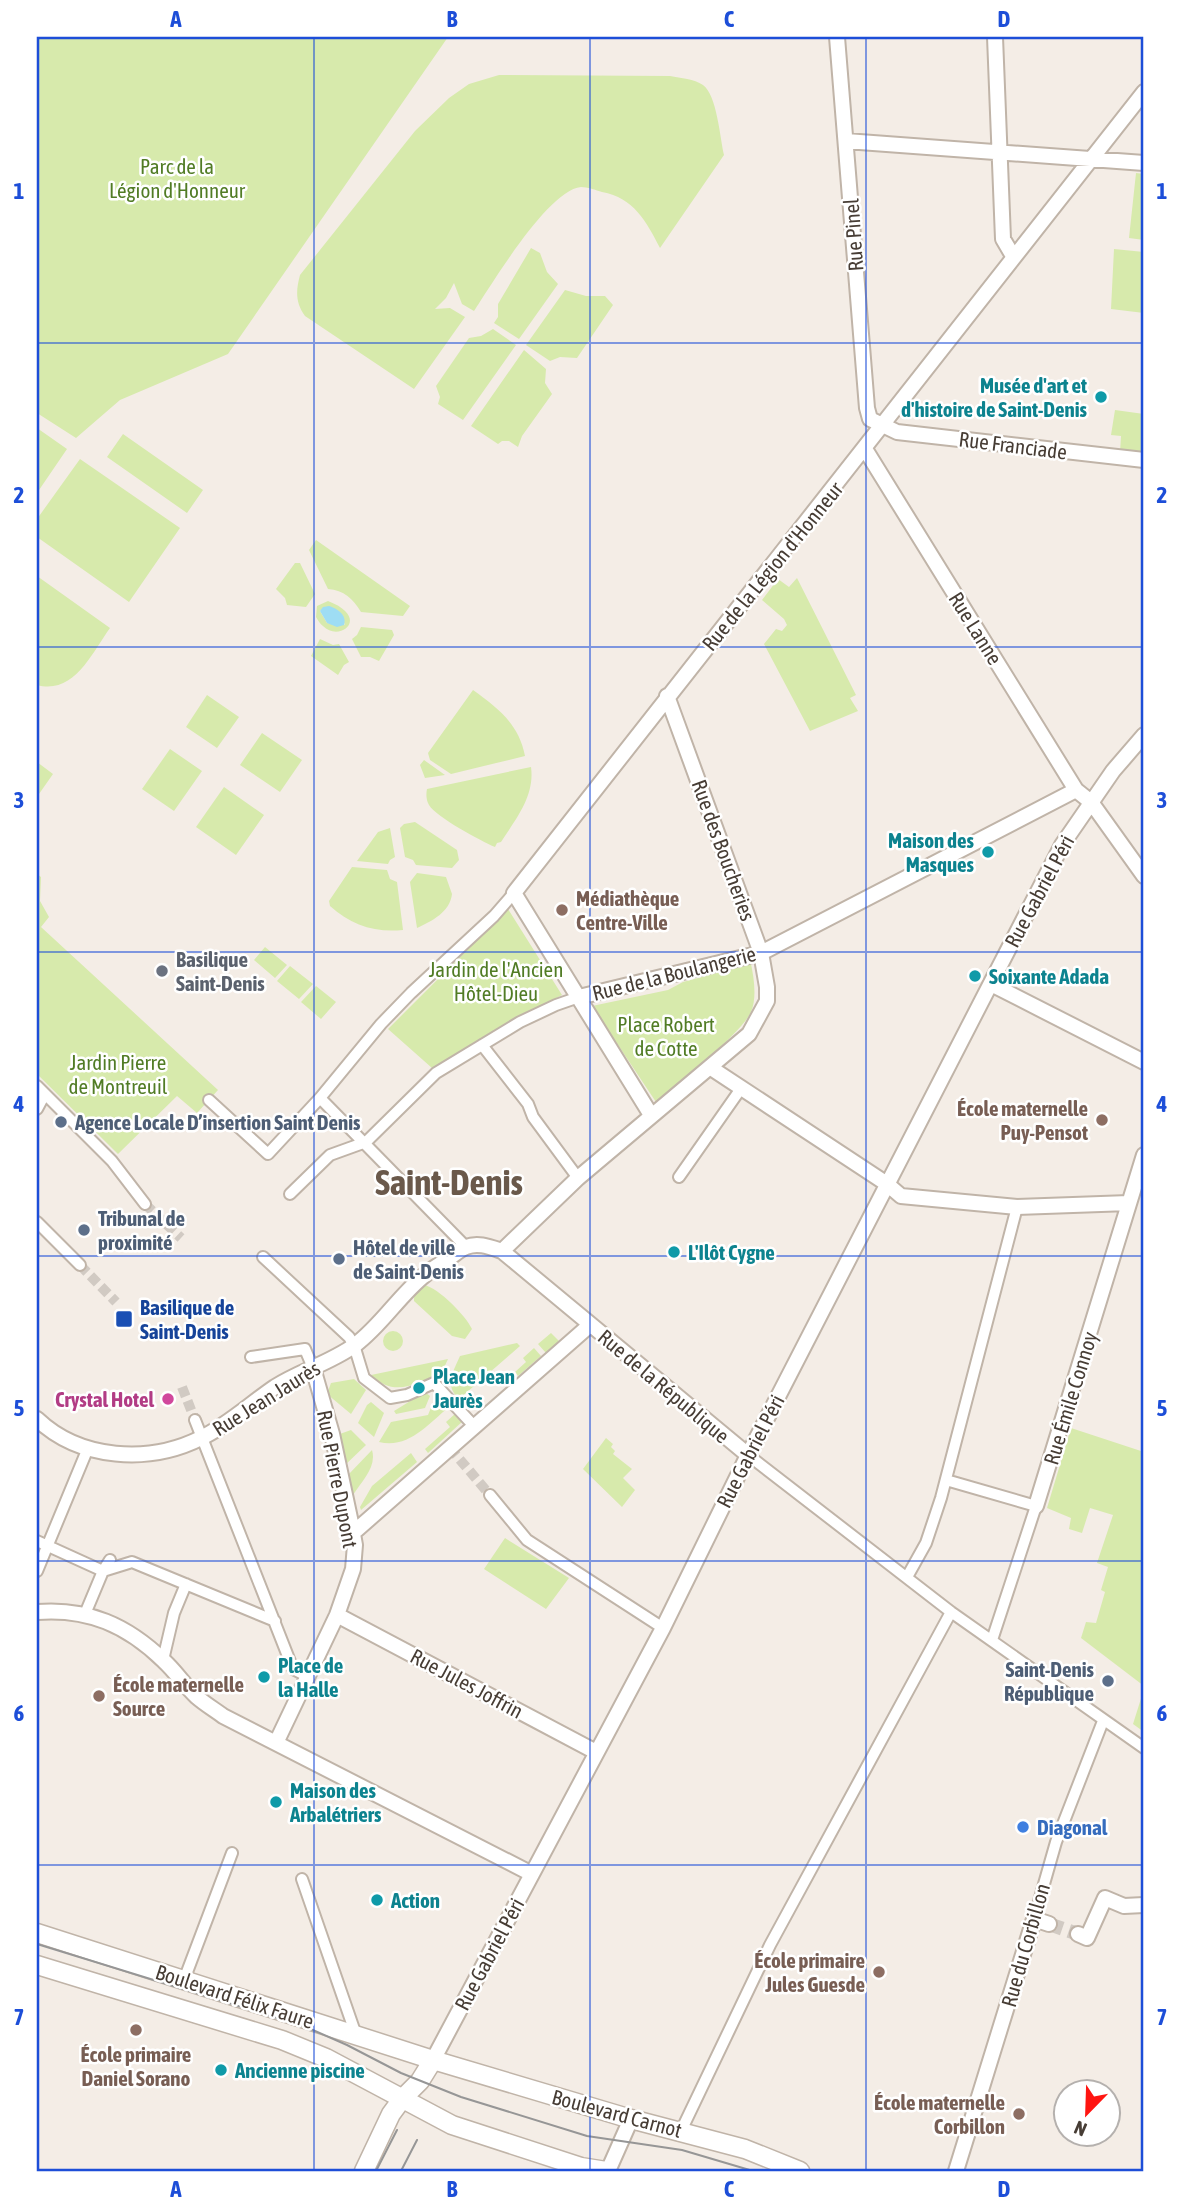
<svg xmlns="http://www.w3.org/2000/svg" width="1181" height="2208" font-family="'Asap Condensed',sans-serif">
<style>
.green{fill:#d7eaac;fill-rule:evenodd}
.water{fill:#9eddf4}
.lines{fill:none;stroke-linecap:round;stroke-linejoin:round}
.pedestrian-tunnel{stroke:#d1cac3;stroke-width:10;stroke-dasharray:10 5;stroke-linecap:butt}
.minor-tunnel{stroke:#d1cac3;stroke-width:14;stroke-dasharray:14 7;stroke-linecap:butt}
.pedestrian-casing{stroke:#c0b4a8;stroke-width:14}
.minor-casing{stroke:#c0b4a8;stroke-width:18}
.tertiary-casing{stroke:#c0b4a8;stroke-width:21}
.pedestrian{stroke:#fff;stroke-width:10}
.minor{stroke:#fff;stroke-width:14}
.tertiary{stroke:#fff;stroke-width:18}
.tram{stroke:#969696;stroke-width:2}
.grid{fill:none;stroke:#1d4ed8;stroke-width:2;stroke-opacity:0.55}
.culture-dot{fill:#0f9aa8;stroke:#fff;stroke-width:2.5}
.education-dot{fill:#8d6e63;stroke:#fff;stroke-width:2.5}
.worship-dot{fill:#6b7280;stroke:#fff;stroke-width:2.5}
.service-dot{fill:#5c6f8a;stroke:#fff;stroke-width:2.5}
.transit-dot{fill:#1a4fb4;stroke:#fff;stroke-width:2.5}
.hotel-dot{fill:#d1479c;stroke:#fff;stroke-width:2.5}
.shop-dot{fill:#3f7fe0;stroke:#fff;stroke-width:2.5}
.labels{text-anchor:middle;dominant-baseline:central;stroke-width:5;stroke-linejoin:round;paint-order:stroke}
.park-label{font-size:21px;fill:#517c25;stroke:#fff}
.street-label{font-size:21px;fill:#473d35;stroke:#fff}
.culture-label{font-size:21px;font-weight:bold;fill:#0d838f;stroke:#fff;text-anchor:start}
.education-label{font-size:21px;font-weight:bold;fill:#785e54;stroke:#fff;text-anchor:end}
.worship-label{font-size:21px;font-weight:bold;fill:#5b616d;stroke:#fff;text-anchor:start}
.service-label{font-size:21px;font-weight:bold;fill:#4e5e75;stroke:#fff;text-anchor:start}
.transit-label{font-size:21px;font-weight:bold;fill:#164399;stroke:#fff;text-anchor:start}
.hotel-label{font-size:21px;font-weight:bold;fill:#b23c85;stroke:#fff;text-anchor:end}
.shop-label{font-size:21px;font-weight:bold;fill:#366cbe;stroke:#fff;text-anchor:start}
.town-label{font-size:35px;font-weight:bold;fill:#6a594b;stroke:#fff}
.neatline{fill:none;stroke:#1d4ed8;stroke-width:2.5}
.grid-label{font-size:23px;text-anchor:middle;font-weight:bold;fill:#1d4ed8}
</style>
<rect width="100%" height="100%" fill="#f4ede6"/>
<path class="green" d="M37 37H448L228 354 120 400 76 438 37 413Z
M499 75 670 76C681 78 694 79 703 85 717 95 720 138 724 155L660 248C646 221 634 198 602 192 596 190 587 187 581 187 548 190 492 284 474 311L462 304 454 283 446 298 435 309 450 308 465 317 414 389 305 316C295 302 296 290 300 275L415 131 449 98 469 84Z
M1136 173 1144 174V240L1129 238Z
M531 248 540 253 547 272 558 284 519 339 494 323 498 317V304Z
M1114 249 1144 252V313L1111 309Z
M565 290 586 296H605L613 305 577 358 560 357 550 361 526 345Z
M493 329 516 345 463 420 438 404 440 397 436 386 469 338 481 336Z
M524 350 546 369 545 383 552 394 522 436 518 447 509 441H502L498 444 471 426Z
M1115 410 1144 414V457L1120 453 1121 436 1111 435Z
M37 428 67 449 37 493Z
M123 434 203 490 187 513 107 457Z
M80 459 180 528 129 602 37 537V519Z
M316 540 410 606 403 616 361 612C353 599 344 590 328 589L309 550Z
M295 563H300L315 594 306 607 287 605 285 598 276 589Z
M37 576 110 628C92 653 74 695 37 685Z
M797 578 856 695 850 698 858 711 810 731 764 644 776 629 782 631 787 625 784 619 762 600 778 579 789 587Z
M328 601C372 618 339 643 323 626 320 624 318 620 316 617L317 606ZM326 607 345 624 344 625 327 623 320 611Z
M361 627 392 630 394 635 379 661 370 657H361L352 639 357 635Z
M320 639 333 645 339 644 349 662 344 665 338 675 311 656Z
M473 690C498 708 519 724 525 756L451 774 430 760 428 753Z
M207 695 239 717 217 748 186 727Z
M262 733 302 760 280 792 240 765Z
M170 749 202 771 174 811 142 789Z
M424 760 445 775 425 778 420 765Z
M37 762 53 774 39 794 37 793Z
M531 767C535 796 516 819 501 842L497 843 495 847C481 841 436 817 429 805 426 800 426 794 427 789Z
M224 787 264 815 236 855 196 827Z
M415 822 457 850 459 860 452 868 416 865 413 860 405 857 400 828 404 824Z
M390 828 395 857 390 860 388 864 357 861 378 832Z
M352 867 387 870 390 879 397 882 403 930C375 933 351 925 330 906L329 901Z
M417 873 446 877 452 894C450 912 432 921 417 928L410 882Z
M37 874 41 877 40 901 49 917 41 927 218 1090 197 1113 177 1096 118 1154 37 1074Z
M508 909 562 995 520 1017 432 1068 388 1029Z
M265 947 287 965 275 978 254 960Z
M751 964C754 978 757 998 751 1012 741 1034 677 1084 656 1102L592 1006 668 990 683 982Z
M290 966 313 984 299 999 277 981Z
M316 986 336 1002 321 1019 301 1002Z
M424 1285C439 1288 466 1316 472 1329L465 1339 452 1336 414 1301C414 1293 416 1289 424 1285Z
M383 1341a10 10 0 1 1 20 0a10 10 0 1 1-20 0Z
M551 1333 559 1341 546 1353 538 1344Z
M517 1343 520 1346 459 1399C444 1385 453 1372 460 1356Z
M534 1348 541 1356 518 1376 515 1372 526 1362 523 1358Z
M448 1359 442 1372C416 1384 394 1398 371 1375Z
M354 1379 366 1390 351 1414 327 1394 331 1383Z
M425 1392 430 1396 425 1408 396 1414 394 1411Z
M436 1395 449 1407C428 1424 409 1449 379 1442L391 1422 428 1415Z
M371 1402 384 1413 374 1437 358 1423 367 1405Z
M456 1413 463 1421 428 1453 425 1449 450 1427 446 1422Z
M1071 1428 1144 1452V1686L1081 1638 1086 1622 1096 1623 1105 1592 1101 1590 1108 1567 1097 1563 1113 1515 1090 1508 1082 1533 1069 1529 1071 1518 1047 1508Z
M351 1430 366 1445 344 1466 337 1435Z
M606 1438 613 1444 611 1447 615 1451 613 1454 632 1469 623 1478 635 1490 622 1507 583 1469Z
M372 1450C377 1467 362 1481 353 1495L348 1475Z
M411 1453 417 1462 361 1510 360 1507 372 1486Z
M505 1538 569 1578 546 1609 484 1569Z
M1144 1689V1732L1133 1724Z"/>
<path class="water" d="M329 606C338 609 347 615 344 625L337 627 327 623 320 611 323 607Z"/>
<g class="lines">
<path class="pedestrian-tunnel" d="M145 1204 181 1238
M80 1265 116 1302
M182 1387 195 1420
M450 1448 490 1495"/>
<path class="minor-tunnel" d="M1049 1924 1078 1934"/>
<defs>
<path id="pedestrian" d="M482 1045 528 1104 533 1117 578 1178
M37 1086 112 1161 145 1204
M320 1098 466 1247
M209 1100 268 1154 320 1098 381 1024 411 993 494 916 514 893
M37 1109 45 1094
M679 1177 742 1087
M290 1194 330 1155 366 1142 436 1073 520 1022 556 1005 579 997
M37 1222 80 1265
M263 1257 349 1337 354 1345 364 1378 390 1398 407 1395 434 1383 474 1426
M251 1357 305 1349 313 1368
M195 1420 293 1669 307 1676
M748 1455 951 1612 1144 1748
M946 1480 1036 1506 992 1640
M490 1495 527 1540 663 1628
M37 1541 103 1571 132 1562 275 1621
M37 1571 88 1448
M907 1577 926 1543 941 1498 1017 1207
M85 1614 103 1571 110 1560
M163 1660 174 1613 186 1584
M302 1879 356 2035
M1034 1919 1056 1842 1103 1721
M184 1980 232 1853
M681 2131 770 1945 951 1612"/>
<path id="minor" d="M837 37 867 408 870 419 897 432 1144 460
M995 37 1003 239 1013 256
M846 141 1144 163
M865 449 1076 790 1091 802 1144 876
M991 984 1144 1062
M579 997 761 953 1076 790
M711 1068 887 1184 901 1196 1017 1207 1129 1203
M651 1115 514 893 1144 92
M502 1251 578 1178 749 1034 767 1001V987L761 953 667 696
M37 1419C80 1460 149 1464 201 1438 228 1425 250 1404 275 1387 300 1371 330 1363 355 1345 382 1325 400 1294 426 1274 433 1268 441 1264 448 1259 454 1255 460 1249 466 1247 478 1242 490 1247 502 1251L748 1455
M1036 1506 1144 1155
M353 1533 590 1325
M37 1612C88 1608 127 1625 164 1661 176 1672 185 1686 197 1697 205 1704 215 1710 223 1716L532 1874
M337 1615 596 1752
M276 1743 337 1615 353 1569 355 1545 351 1523 332 1434 313 1368
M1078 1934 1087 1938 1105 1898 1124 1906 1144 1905
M433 2060 663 1628 748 1455 1062 845 1113 771 1144 735
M608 2171 631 2119
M956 2171 1034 1919 1049 1924"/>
<path id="tertiary" d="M37 1933 433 2060 631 2119 745 2149 800 2171
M37 1965 282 2040 326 2058 452 2125 581 2167 606 2171
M364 2171 391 2114 402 2099 420 2081 433 2060"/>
</defs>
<use href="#pedestrian" class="pedestrian-casing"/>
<use href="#minor" class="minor-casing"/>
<use href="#tertiary" class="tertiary-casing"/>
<use href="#pedestrian" class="pedestrian"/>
<use href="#minor" class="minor"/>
<use href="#tertiary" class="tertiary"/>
<path class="tram" d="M37 1944 306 2027 347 2045 401 2073 461 2097 587 2136 682 2150 753 2171
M376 2171 397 2130
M401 2171 417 2140"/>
</g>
<path class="grid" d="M314 37V2171M590 37V2171M866 37V2171M37 343H1144M37 647H1144M37 952H1144M37 1256H1144M37 1561H1144M37 1865H1144"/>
<g class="culture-dot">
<circle cx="1101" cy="397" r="7"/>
<circle cx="988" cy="852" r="7"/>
<circle cx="975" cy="976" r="7"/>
<circle cx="674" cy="1252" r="7"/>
<circle cx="419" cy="1388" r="7"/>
<circle cx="264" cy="1677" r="7"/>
<circle cx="276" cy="1802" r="7"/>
<circle cx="377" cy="1900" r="7"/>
<circle cx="221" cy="2070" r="7"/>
</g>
<g class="education-dot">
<circle cx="562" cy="910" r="7"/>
<circle cx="1102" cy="1120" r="7"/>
<circle cx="99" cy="1696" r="7"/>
<circle cx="879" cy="1972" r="7"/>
<circle cx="136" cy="2030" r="7"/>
<circle cx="1019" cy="2114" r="7"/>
</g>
<circle class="worship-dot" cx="162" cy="971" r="7"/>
<g class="service-dot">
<circle cx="61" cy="1122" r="7"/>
<circle cx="84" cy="1230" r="7"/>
<circle cx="339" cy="1259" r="7"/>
<circle cx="1108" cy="1681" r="7"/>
</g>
<rect class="transit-dot" x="115" y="1310" width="18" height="18" rx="3.5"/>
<circle class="hotel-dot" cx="168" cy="1399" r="7"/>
<circle class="shop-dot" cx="1023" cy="1827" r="7"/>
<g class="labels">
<g class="park-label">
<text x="177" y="166">Parc de la<tspan x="177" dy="24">Légion d'Honneur</tspan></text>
<text x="496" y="969">Jardin de l'Ancien<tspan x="496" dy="24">Hôtel-Dieu</tspan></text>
<text x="666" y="1024">Place Robert<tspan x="666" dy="24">de Cotte</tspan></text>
<text x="118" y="1062">Jardin Pierre<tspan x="118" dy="24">de Montreuil</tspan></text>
</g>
<g class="street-label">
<text transform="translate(853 235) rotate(-94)">Rue Pinel</text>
<text transform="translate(1013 445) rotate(7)">Rue Franciade</text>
<text transform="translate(772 566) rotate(-51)">Rue de la Légion d'Honneur</text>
<text transform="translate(976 628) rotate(58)">Rue Lanne</text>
<text transform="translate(724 850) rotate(70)">Rue des Boucheries</text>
<text transform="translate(1039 891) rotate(-62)">Rue Gabriel Péri</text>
<text transform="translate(674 973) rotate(-14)">Rue de la Boulangerie</text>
<text transform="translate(664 1386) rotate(40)">Rue de la République</text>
<text transform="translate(266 1398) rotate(-32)">Rue Jean Jaurès</text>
<text transform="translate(1070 1398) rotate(-73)">Rue Émile Connoy</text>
<text transform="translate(750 1451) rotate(-63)">Rue Gabriel Péri</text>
<text transform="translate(338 1479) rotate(79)">Rue Pierre Dupont</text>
<text transform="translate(467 1683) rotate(28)">Rue Jules Joffrin</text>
<text transform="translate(1025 1945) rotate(-74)">Rue du Corbillon</text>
<text transform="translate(489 1954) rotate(-62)">Rue Gabriel Péri</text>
<text transform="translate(235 1996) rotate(18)">Boulevard Félix Faure</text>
<text transform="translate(617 2113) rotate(15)">Boulevard Carnot</text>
</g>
<g class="culture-label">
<text x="1087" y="385" text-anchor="end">Musée d'art et<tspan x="1087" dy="24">d'histoire de Saint-Denis</tspan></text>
<text x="974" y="840" text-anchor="end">Maison des<tspan x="974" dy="24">Masques</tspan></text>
<text x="989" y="976">Soixante Adada</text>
<text x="688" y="1252">L'Ilôt Cygne</text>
<text x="433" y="1376">Place Jean<tspan x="433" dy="24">Jaurès</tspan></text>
<text x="278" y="1665">Place de<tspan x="278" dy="24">la Halle</tspan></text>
<text x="290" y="1790">Maison des<tspan x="290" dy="24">Arbalétriers</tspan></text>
<text x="391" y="1900">Action</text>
<text x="235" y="2070">Ancienne piscine</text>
</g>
<g class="education-label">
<text x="576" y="898" text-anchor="start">Médiathèque<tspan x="576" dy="24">Centre-Ville</tspan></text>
<text x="1088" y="1108">École maternelle<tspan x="1088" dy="24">Puy-Pensot</tspan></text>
<text x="113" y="1684" text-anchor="start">École maternelle<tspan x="113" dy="24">Source</tspan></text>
<text x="865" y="1960">École primaire<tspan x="865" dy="24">Jules Guesde</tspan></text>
<text x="136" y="2054" text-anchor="middle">École primaire<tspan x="136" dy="24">Daniel Sorano</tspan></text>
<text x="1005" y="2102">École maternelle<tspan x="1005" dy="24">Corbillon</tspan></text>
</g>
<g class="worship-label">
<text x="176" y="959">Basilique<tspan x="176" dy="24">Saint-Denis</tspan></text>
</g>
<g class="service-label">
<text x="75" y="1122">Agence Locale D’insertion Saint Denis</text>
<text x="98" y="1218">Tribunal de<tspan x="98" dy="24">proximité</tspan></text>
<text x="353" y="1247">Hôtel de ville<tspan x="353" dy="24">de Saint-Denis</tspan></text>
<text x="1094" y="1669" text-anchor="end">Saint-Denis<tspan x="1094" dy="24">République</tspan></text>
</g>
<g class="transit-label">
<text x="140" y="1307">Basilique de<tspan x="140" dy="24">Saint-Denis</tspan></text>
</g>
<g class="hotel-label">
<text x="154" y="1399">Crystal Hotel</text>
</g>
<g class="shop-label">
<text x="1037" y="1827">Diagonal</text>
</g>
<g class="town-label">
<text x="449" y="1182">Saint-Denis</text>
</g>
</g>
<rect width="1181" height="2208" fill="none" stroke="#ffffff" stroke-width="77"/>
<g transform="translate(1087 2113) rotate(203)"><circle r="33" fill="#ffffff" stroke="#b5b1ae" stroke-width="2"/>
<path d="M0-5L12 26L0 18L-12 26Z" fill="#ff1511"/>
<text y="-10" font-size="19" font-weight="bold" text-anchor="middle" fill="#473d35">N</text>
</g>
<rect x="38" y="38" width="1104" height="2132" class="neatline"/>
<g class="grid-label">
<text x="176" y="27">A</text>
<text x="452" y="27">B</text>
<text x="729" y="27">C</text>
<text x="1004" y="27">D</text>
<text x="19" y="199">1</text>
<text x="1162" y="199">1</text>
<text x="19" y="503">2</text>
<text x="1162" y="503">2</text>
<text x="19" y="808">3</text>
<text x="1162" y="808">3</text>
<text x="19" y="1112">4</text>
<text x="1162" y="1112">4</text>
<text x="19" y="1416">5</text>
<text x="1162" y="1416">5</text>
<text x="19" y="1721">6</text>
<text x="1162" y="1721">6</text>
<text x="19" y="2025">7</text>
<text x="1162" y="2025">7</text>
<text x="176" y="2197">A</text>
<text x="452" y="2197">B</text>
<text x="729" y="2197">C</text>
<text x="1004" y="2197">D</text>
</g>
</svg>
